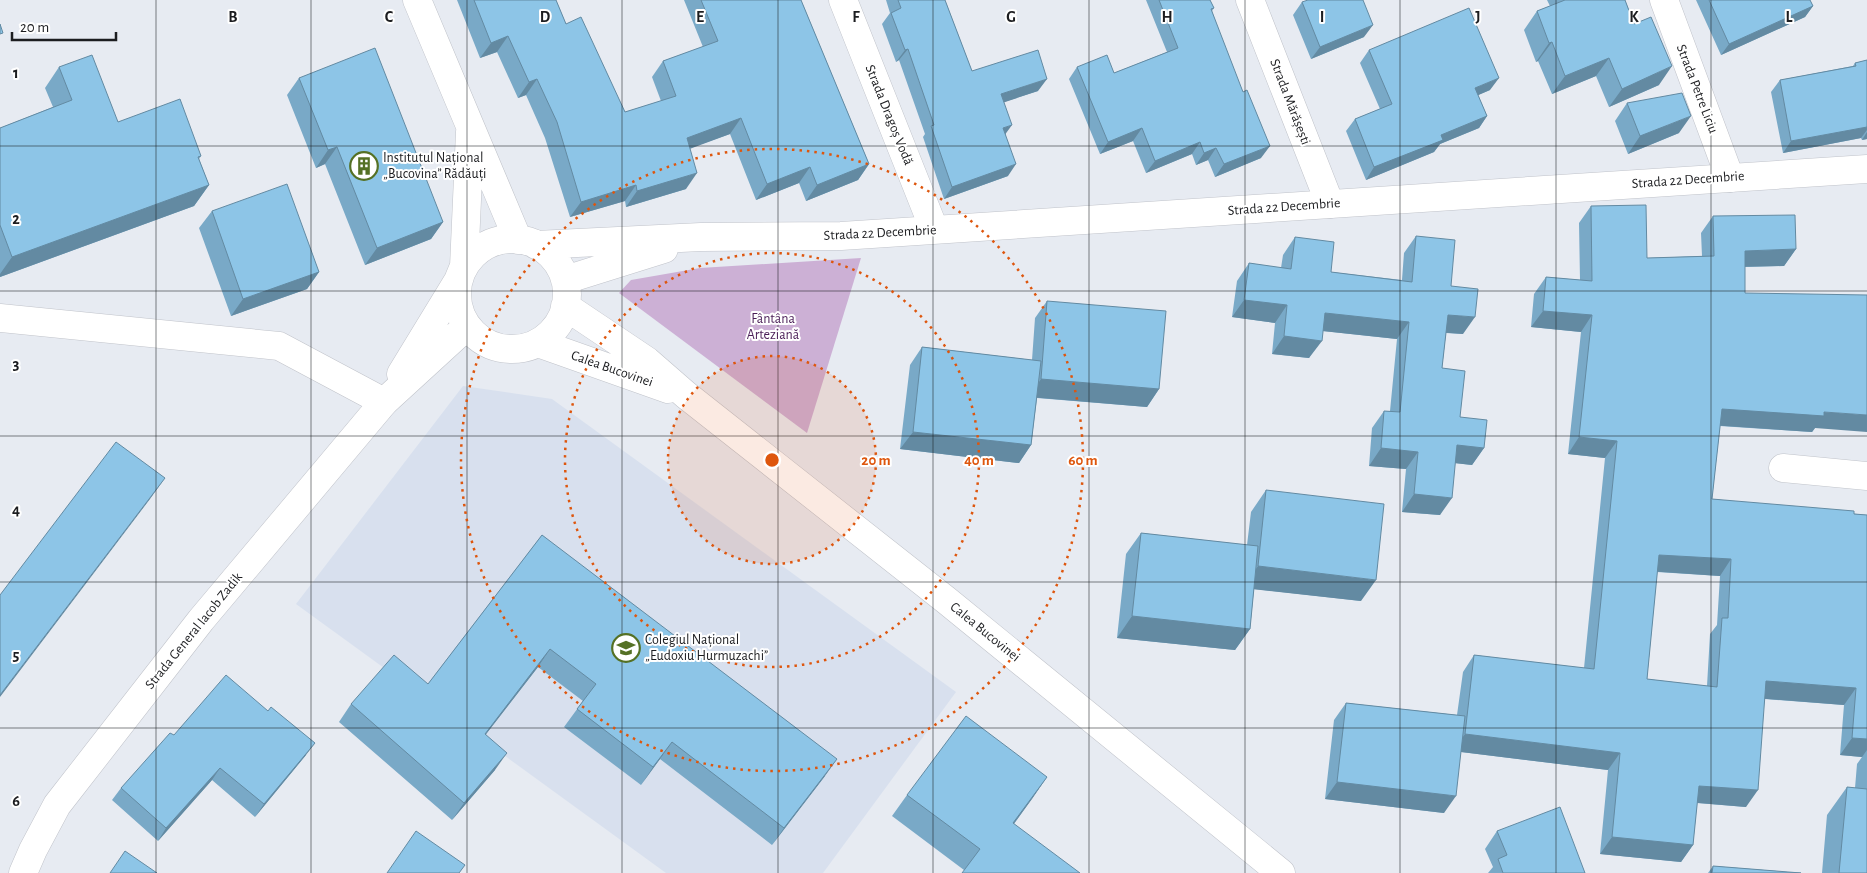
<svg xmlns="http://www.w3.org/2000/svg" width="1867" height="873" font-family="'Alegreya Sans',sans-serif">
<style>
.built{fill:#d8e0ee}
.green{fill:#ccb0d5}
.lines{fill:none;stroke-linecap:round;stroke-linejoin:round}
.street-casing{stroke:#c0c3ca;stroke-width:29}
.secondary-casing{stroke:#c0c3ca;stroke-width:29}
.street{stroke:#fff;stroke-width:28}
.secondary{stroke:#fff;stroke-width:28}
.wall{fill:#79a9c7;fill-rule:evenodd}
.shaded-wall{fill:#638aa2}
.building{fill:#8dc5e7;stroke:#638aa2;fill-rule:evenodd}
.grid{fill:none;stroke:#1c1d20;stroke-width:1;stroke-opacity:0.55}
.ring{fill:none;stroke:#de560d;stroke-width:2.5;stroke-dasharray:2.5 5}
.labels{text-anchor:middle;dominant-baseline:central;stroke-width:4;stroke-linejoin:round;paint-order:stroke}
.street-label{font-size:14px;fill:#1c1d20;stroke:#fff}
.poi-label{font-size:14px;fill:#1c1d20;stroke:#fff;text-anchor:start}
.park-label{font-size:14px;fill:#4a1e57;stroke:#fff}
.grid-label{font-size:16px;text-anchor:middle;font-weight:bold;fill:#1c1d20;stroke:#fff;stroke-width:4;stroke-linejoin:round;paint-order:stroke}
.centre{fill:#de560d;stroke:#fff;stroke-width:2.5}
.ring-label{font-size:15px;text-anchor:middle;font-weight:bold;fill:#de560d;stroke:#fff;stroke-width:4;stroke-linejoin:round;paint-order:stroke}
</style>
<rect width="100%" height="100%" fill="#e7ebf2"/>
<path class="built" d="M463 386 552 399 956 692 823 873H666L296 604Z"/>
<path class="green" d="M861 258 807 433 619 293 631 280 700 268Z"/>
<g class="lines">
<defs>
<path id="street" d="M843 0 934 229
M1250 0 1330 204
M1664 0 1730 178
M0 318 279 346 384 402
M1783 468 1867 476"/>
<path id="secondary" d="M417 0 518 240
M457 294a55 55 0 1 1 110 0a55 55 0 1 1-110 0Z
M536 245 701 237 841 236 1867 169
M464 267 470 132
M565 280 664 249
M565 306 647 361 686 395 946 600 1281 873
M538 343 668 389
M401 374 459 279
M23 873 33 850 57 805 201 620 384 402 467 326"/>
</defs>
<use href="#street" class="street-casing"/>
<use href="#secondary" class="secondary-casing"/>
<use href="#street" class="street"/>
<use href="#secondary" class="secondary"/>
</g>
<path class="wall" d="M457 0H556L566 24 625 112 661 101 652 77 663 61 703 47 684 0H801L869 164 858 180 806 201 799 183 756 200 730 134 690 148 686 189 626 207 625 201 570 217 545 138 526 95 518 98 497 52 480 58Z
M886 0H945L972 71 1038 91 1004 102 1008 176 944 199 923 137 925 134 899 60 896 62 882 24 890 13Z
M1146 0H1210L1214 8 1212 11 1261 158 1215 177 1208 160 1196 165 1192 154 1146 173 1133 141 1100 154 1069 79 1077 67 1114 73 1167 52Z
M1547 0H1625L1659 85 1609 107 1596 76 1552 94 1538 61 1536 62 1524 30 1537 11 1550 6Z
M1696 0H1810L1813 6 1805 17 1721 55Z
M1302 2 1364 37 1311 59 1293 15Z
M1369 50 1490 90 1478 95 1487 116 1479 128 1440 144 1434 152 1366 180 1346 131 1355 119 1380 109 1360 63Z
M1867 60V139L1862 140 1861 138 1783 153 1771 92 1780 80 1853 66 1855 63Z
M59 67 118 122 201 156 199 159 209 185 194 206 0 277V128L53 107 45 88Z
M299 78 443 222 431 239 365 265 325 164 316 168 287 95Z
M1627 103 1679 133 1628 154 1615 121Z
M1591 206 1647 258 1702 256 1701 233 1713 216 1796 249 1784 266 1745 267V293L1815 428 1812 432 1720 426 1712 499 1867 515V873H1822L1827 815 1847 787 1855 788 1857 764 1862 757 1840 755 1844 705 1765 699 1746 807 1697 803 1693 845 1681 862 1600 854 1608 770 1461 752 1444 813 1325 799 1334 720 1346 703 1457 715 1463 672 1474 655 1584 668 1605 458 1568 454 1581 332 1531 327 1534 294 1546 277 1580 280 1579 223ZM1657 572 1720 576 1717 625 1710 634 1707 686 1647 679Z
M212 211 319 272 307 289 231 316 199 228Z
M1416 236 1451 286 1463 334 1446 333 1442 368 1460 417 1484 448 1472 465 1455 463 1440 515 1402 512 1406 469 1369 466 1372 428 1384 411H1390L1397 339 1323 331 1309 358 1272 354 1275 323 1232 317 1237 281 1249 263 1281 268 1283 255 1295 237 1331 272 1402 280 1404 253Z
M1047 301 1159 389 1147 407 1037 398 1031 445 1019 463 900 449 910 365 922 347 1032 360 1035 318Z
M1266 490 1361 601 1254 589 1250 629 1235 650 1117 638 1126 554 1141 533 1247 545 1251 512Z
M542 535 825 776 772 845 660 759 641 785 564 727 583 701 538 667 486 734 495 770 452 820 339 722 351 704 428 684Z
M268 711 306 755 255 817 212 780 158 841 112 800 121 788 174 735Z
M1047 777 1014 824 964 870 892 816 907 795Z
M1497 831 1585 873H1488L1493 867 1485 849Z
M1713 866 1801 873H1708Z"/>
<path class="shaded-wall" d="M1813 6 1805 17 1721 55 1729 44Z
M1373 25 1364 37 1311 59 1320 47Z
M508 36 497 52 480 58 491 43Z
M1552 42 1538 61 1536 62 1549 43Z
M908 49 899 60 896 62 905 50Z
M1609 58 1596 76 1552 94 1565 76Z
M1672 66 1659 85 1609 107 1622 89Z
M1499 78 1490 90 1467 100 1475 88Z
M537 79 526 95 518 98 529 82Z
M1047 79 1038 91 993 106 1001 94Z
M1487 116 1479 128 1440 144 1434 152 1366 180 1374 167 1441 135Z
M1691 116 1679 133 1628 154 1640 136Z
M741 118 730 134 676 154 687 138Z
M1012 125 1004 136 1003 128Z
M1867 127V130L1861 138 1783 153 1791 141Z
M1142 128 1133 141 1100 154 1108 142Z
M1867 132V139L1862 140Z
M1200 142 1192 154 1146 173 1155 161Z
M1270 146 1261 158 1215 177 1224 164Z
M337 147 325 164 316 168 328 150Z
M1216 148 1208 160 1196 165 1204 153Z
M869 164 858 180 806 201 817 185Z
M1016 164 1008 176 944 199 952 187Z
M810 167 799 183 756 200 767 184Z
M697 173 686 189 626 207 637 191Z
M209 185 194 206 0 277V274L12 257Z
M636 185 625 201 570 217 581 202Z
M443 222 431 239 365 265 377 248Z
M1796 249 1784 266 1733 267 1745 251Z
M319 272 307 289 231 316 243 299Z
M1244 300 1287 305 1275 323 1232 317Z
M1543 311 1592 315 1581 332 1531 327Z
M1325 313 1409 322 1397 339 1313 330Z
M1448 315 1475 317 1463 334 1436 332Z
M1284 336 1322 341 1309 358 1272 354Z
M1041 379 1159 389 1147 407 1029 397Z
M1722 409 1824 412 1867 415V432L1815 428 1812 432 1710 425Z
M913 432 1031 445 1019 463 900 449Z
M1579 437 1617 441 1605 458 1568 454Z
M1457 445 1484 448 1472 465 1445 462Z
M1381 448 1418 452 1406 469 1369 466Z
M165 478 150 499 0 697V695Z
M1414 494 1452 498 1440 515 1402 512Z
M1659 555 1731 559 1720 576 1647 571Z
M1258 566 1376 580 1361 601 1243 588Z
M1132 616 1250 629 1235 650 1117 638Z
M550 649 538 667 473 751 485 734Z
M1766 681 1856 688 1844 705 1755 698Z
M1465 734 1620 753 1608 770 1453 751Z
M1852 738 1867 739V750L1862 757 1840 755Z
M672 742 660 759 641 785 653 767Z
M315 743 306 755 255 817 264 804Z
M507 753 495 770 452 820 464 803Z
M837 759 825 776 772 845 784 828Z
M220 768 212 780 158 841 166 828Z
M1047 777 1032 799 998 845 1013 823Z
M1337 782 1456 796 1444 813 1325 799Z
M1699 786 1758 790 1746 807 1687 802Z
M1612 837 1693 845 1681 862 1600 854Z"/>
<path class="building" d="M474 0H556L566 24 581 17 625 112 676 96 663 61 718 41 701 0H801L869 164 817 185 810 167 767 184 741 118 687 138 697 173 637 191 636 185 581 202 557 122 537 79 529 82 508 36 491 43Z
M898 0H945L972 71 1038 50 1047 79 1001 94 1012 125 1003 128 1016 164 952 187 931 126 934 125 908 49 905 50 891 13 901 8Z
M1159 0H1210L1214 8 1211 9 1243 92 1247 90 1270 146 1224 164 1216 148 1204 153 1200 142 1155 161 1142 128 1108 142 1077 67 1107 55 1114 73 1178 48Z
M1308 0H1363L1373 25 1320 47 1302 2Z
M1565 0H1625L1634 24 1651 17 1672 66 1622 89 1609 58 1565 76 1552 42 1549 43 1537 11Z
M1709 0H1810L1813 6 1729 44Z
M1469 8 1499 78 1475 88 1487 116 1441 135 1443 140 1374 167 1355 119 1392 104 1369 50Z
M0 24 3 33 0 34Z
M375 48 443 222 377 248 337 147 328 150 299 78Z
M92 55 118 122 180 99 201 156 198 157 209 185 12 257 0 225V128L72 100 59 67Z
M1867 60V127L1791 141 1780 80 1856 66 1855 63Z
M1682 93 1691 116 1640 136 1627 103Z
M287 184 319 272 243 299 212 211Z
M1646 205 1647 258 1714 256 1713 216 1795 215 1796 249 1745 251V293L1867 295V415L1824 412V416L1722 409 1712 499 1854 511V514L1867 515V739L1852 738 1856 688 1766 681 1758 790 1699 786 1693 845 1612 837 1620 753 1465 734 1474 655 1594 669 1617 441 1579 437 1592 315 1543 311 1546 277 1592 281 1591 206ZM1659 555 1731 559 1728 618H1722L1717 687 1647 679Z
M1416 236 1455 240 1451 286 1478 289 1475 317 1448 315 1442 368 1465 371 1460 417 1487 420 1484 448 1457 445 1452 498 1414 494 1418 452 1381 448 1384 411 1400 412 1409 322 1325 313 1322 341 1284 336 1287 305 1244 300 1249 263 1291 269 1295 237 1334 242 1331 272 1412 282Z
M1047 301 1166 311 1159 389 1041 379Z
M922 347 1041 361 1031 445 913 432Z
M116 442 165 478 0 695V595Z
M1266 490 1384 504 1376 580 1258 566Z
M1141 533 1258 546 1250 629 1132 616Z
M542 535 837 759 784 828 672 742 653 767 577 709 596 684 550 649 485 734 507 753 464 803 351 704 394 655 428 684Z
M226 675 268 711 271 707 315 743 264 804 220 768 166 828 121 788 170 733 174 735Z
M1346 703 1465 716 1456 796 1337 782Z
M966 716 1047 777 1013 823 1080 873H962L980 849 907 795Z
M1847 787 1867 789V873H1839Z
M1560 807 1585 873H1503L1498 859 1507 855 1497 831Z
M416 831 465 865 459 873H387Z
M125 851 157 873H110Z
M1713 866 1801 873H1712Z"/>
<path class="grid" d="M156 0V873M311 0V873M467 0V873M622 0V873M778 0V873M933 0V873M1089 0V873M1245 0V873M1400 0V873M1556 0V873M1711 0V873M0 146H1867M0 291H1867M0 436H1867M0 582H1867M0 728H1867"/>
<circle cx="772" cy="460" r="104" fill="#de560d" fill-opacity=".12"/>
<g class="ring">
<circle cx="772" cy="460" r="104"/>
<circle cx="772" cy="460" r="207"/>
<circle cx="772" cy="460" r="311"/>
</g>
<defs>
<symbol id="building-ring" viewBox="-11 -11 22 22"><circle r="9.5" fill="#fff" stroke="#557125" stroke-width="1.5"/><path d="M-4-6H4V6H1V3H-1V6H-4ZM-2.5-4.3h1.7v1.8h-1.7ZM.8-4.3h1.7v1.8H.8ZM-2.5-1h1.7V.8h-1.7ZM.8-1h1.7V.8H.8Z" fill="#557125"/></symbol>
<symbol id="school-ring" viewBox="-11 -11 22 22"><circle r="9.5" fill="#fff" stroke="#557125" stroke-width="1.5"/><path d="M0-5L7-2L0 1L-7-2ZM-4 1L0 2.5L4 1V4Q0 6-4 4Z" fill="#557125"/></symbol>
</defs>
<g fill-rule="evenodd">
<use href="#building-ring" x="348" y="150" width="32" height="32"/>
<use href="#school-ring" x="610" y="632" width="32" height="32"/>
</g>
<g class="labels">
<g class="street-label">
<text transform="translate(1697 89) rotate(69)">Strada Petre Liciu</text>
<text transform="translate(1290 102) rotate(69)">Strada Mărășești</text>
<text transform="translate(889 115) rotate(68)">Strada Dragoș Vodă</text>
<text transform="translate(1688 180) rotate(-4)">Strada 22 Decembrie</text>
<text transform="translate(1284 207) rotate(-4)">Strada 22 Decembrie</text>
<text transform="translate(880 233) rotate(-3)">Strada 22 Decembrie</text>
<text transform="translate(612 369) rotate(19)">Calea Bucovinei</text>
<text transform="translate(194 631) rotate(-51)">Strada General Iacob Zadik</text>
<text transform="translate(985 632) rotate(39)">Calea Bucovinei</text>
</g>
<g class="poi-label">
<text x="383" y="158">Institutul Național<tspan x="383" dy="16">„Bucovina” Rădăuți</tspan></text>
<text x="645" y="640">Colegiul Național<tspan x="645" dy="16">„Eudoxiu Hurmuzachi”</tspan></text>
</g>
<g class="park-label">
<text x="773" y="319">Fântâna<tspan x="773" dy="16">Arteziană</tspan></text>
</g>
</g>
<g class="grid-label">
<text x="233" y="22">B</text>
<text x="389" y="22">C</text>
<text x="545" y="22">D</text>
<text x="700" y="22">E</text>
<text x="856" y="22">F</text>
<text x="1011" y="22">G</text>
<text x="1167" y="22">H</text>
<text x="1322" y="22">I</text>
<text x="1478" y="22">J</text>
<text x="1634" y="22">K</text>
<text x="1789" y="22">L</text>
<text x="16" y="78">1</text>
<text x="16" y="224">2</text>
<text x="16" y="369">3</text>
<text x="16" y="515">4</text>
<text x="16" y="660">5</text>
<text x="16" y="806">6</text>
</g>
<circle cx="772" cy="460" r="8" class="centre"/>
<g class="ring-label">
<text x="876" y="465">20 m</text>
<text x="979" y="465">40 m</text>
<text x="1083" y="465">60 m</text>
</g>
<path d="M12 32v8h104v-8" fill="none" stroke="#1c1d20" stroke-width="2.5"/>
<text x="20" y="32" font-size="15" fill="#1c1d20" stroke="#ffffff" stroke-width="4" paint-order="stroke">20 m</text>
</svg>
